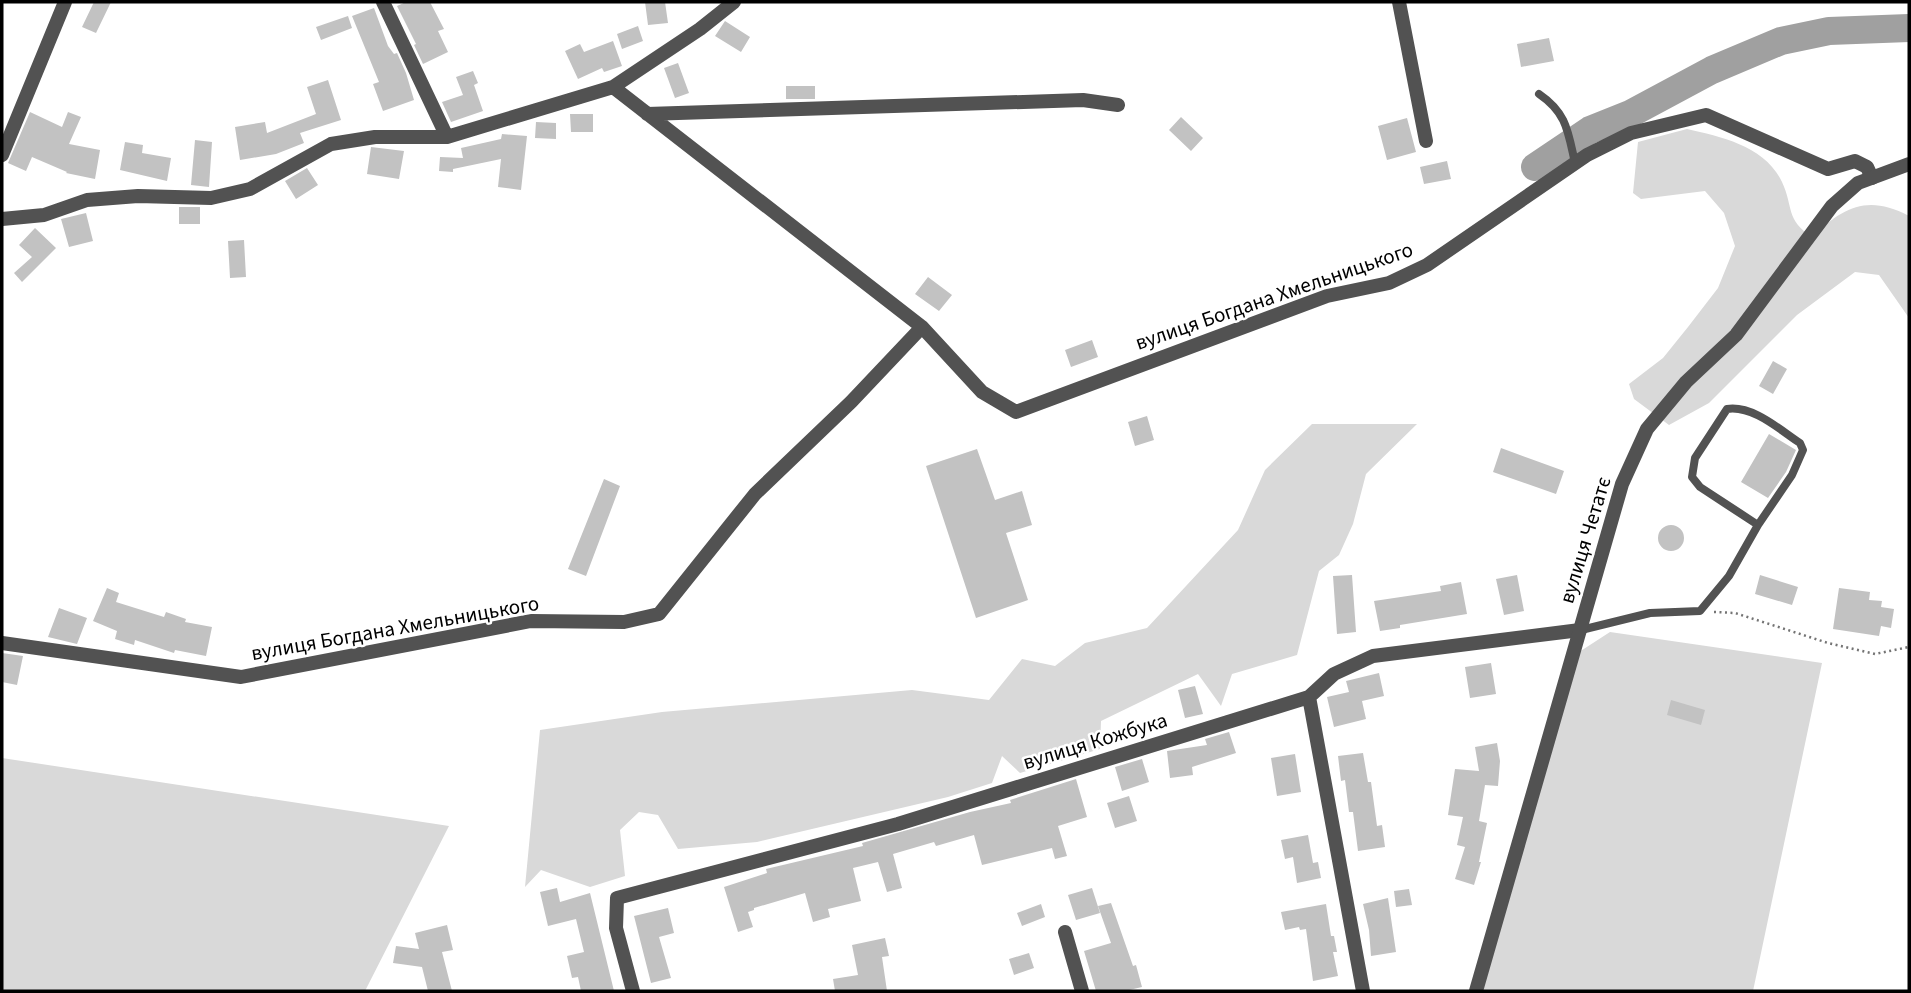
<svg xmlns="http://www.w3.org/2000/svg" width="1911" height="993" font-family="'Source Sans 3',sans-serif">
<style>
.green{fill:#d9d9d9}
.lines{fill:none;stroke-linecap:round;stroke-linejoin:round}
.river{stroke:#a0a0a0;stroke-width:28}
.building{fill:#c2c2c2}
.path{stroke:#747474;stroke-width:2.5;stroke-dasharray:2 3.5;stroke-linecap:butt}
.service{stroke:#525252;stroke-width:8}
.minor{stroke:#525252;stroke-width:14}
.tertiary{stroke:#525252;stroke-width:14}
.labels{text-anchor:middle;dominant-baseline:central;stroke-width:5;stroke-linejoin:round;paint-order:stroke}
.street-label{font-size:21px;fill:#000;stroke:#fff}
</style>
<rect width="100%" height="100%" fill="#fff"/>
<path class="green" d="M1687 129C1722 137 1765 146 1782 182 1794 208 1785 219 1812 237 1843 207 1868 194 1909 216V318L1879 275 1855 272 1797 315 1709 403 1669 425 1634 399 1629 384 1663 358 1688 327 1718 288 1735 246 1724 213 1705 191 1641 199 1633 193 1638 142Z
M1312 424H1417L1366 474 1353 524 1339 555 1319 571 1297 655 1232 674 1221 706 1198 674 1101 721 1100 749 1020 773 1002 756 992 783 948 797 757 842 678 849 658 815 639 812 620 830 625 876 590 887 541 870 525 887 540 730 662 712 912 690 989 700 1022 659 1055 666 1085 643 1147 628 1238 530 1265 470Z
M1610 632 1822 663 1753 991H1476L1576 654Z
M2 758 449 826 365 991H2Z"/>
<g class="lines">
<path class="river" d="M1535 167 1590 130 1630 114 1712 70 1781 41 1829 31 1909 28"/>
</g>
<path class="building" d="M94 2H111L96 33 82 27Z
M406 2H430L444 29 438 31 448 52 423 64 414 45 416 44 397 6Z
M645 2H665L668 23 648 25Z
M374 8 388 46 394 54 397 53 406 73 414 100 383 111 373 84 379 82 352 16Z
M348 16 352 28 321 40 316 27Z
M725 21 750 37 741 52 715 36Z
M638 26 643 41 622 49 617 34Z
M1549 38 1554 61 1521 67 1517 44Z
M613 41 622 66 604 72 602 68 578 79 565 51 580 44 584 52Z
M678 63 689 93 675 98 664 68Z
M473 71 478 83 474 85 483 111 451 122 442 102 463 95 456 77Z
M328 80 341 120 300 133 304 143 276 154 240 160 235 127 265 122 267 133 316 114 307 87Z
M786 86H815V99H786Z
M30 112 62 127 68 112 81 117 69 144 100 150 95 179 66 173 67 172 32 157 26 171 8 163Z
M570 114H593V132H571Z
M1181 117 1203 138 1191 151 1169 130Z
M1407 118 1416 152 1387 160 1378 126Z
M536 122 556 123V139L535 138Z
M502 134 527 136 521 190 498 187 501 159 453 169V172L439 171 440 157 463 158 461 148 501 139Z
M195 140 212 142 209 187 191 185Z
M125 142 143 145 142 153 171 158 167 181 120 170Z
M371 147 404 151 399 179 367 174Z
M1447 161 1451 179 1424 184 1420 167Z
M307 168 318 185 296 199 285 181Z
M179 207H200V224H179Z
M86 213 93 241 69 247 61 219Z
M35 228 56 248 22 282 14 273 32 257 19 245Z
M244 240 246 277 230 278 228 241Z
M928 277 952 295 939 311 915 294Z
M1092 340 1098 357 1071 367 1065 350Z
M1773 361 1787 369 1773 394 1759 386Z
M1147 416 1154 440 1135 446 1128 422Z
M1769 434 1796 450 1786 472 1768 498 1741 482Z
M1501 448 1564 471 1556 494 1493 472Z
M977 449 995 500 1022 491 1032 525 1006 533 1028 600 976 618 926 466Z
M604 479 620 486 586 576 568 569Z
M1658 538a13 13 0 1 1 26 0a13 13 0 1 1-26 0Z
M1352 575 1356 632 1337 634 1333 576Z
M1517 575 1524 611 1504 615 1496 579Z
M1760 575 1798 587 1792 605 1755 594Z
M1461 582 1467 614 1400 625V628L1380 631 1374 601 1441 591 1440 586Z
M107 588 119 593 116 602 164 617 166 612 186 619 185 622 212 627 206 656 175 650 174 653 135 640 134 645 115 639 117 631 93 621Z
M1839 588 1870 592 1869 600 1882 601 1881 607 1894 609 1891 628 1881 626 1879 636 1833 629Z
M59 608 87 618 77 644 48 637Z
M2 653 23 656 17 685 2 682Z
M1491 663 1496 694 1470 698 1465 667Z
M1379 673 1384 696 1362 701 1366 719 1334 727 1327 697 1349 692 1346 681Z
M1195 686 1203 714 1185 718 1178 690Z
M1671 700 1705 710 1701 725 1667 715Z
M1229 732 1236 753 1192 767 1193 775 1170 778 1167 751 1207 745 1205 739Z
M1497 743 1500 761 1498 786 1485 785 1479 821 1487 823 1479 862H1481L1474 885 1455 879 1465 847 1457 845 1463 817 1448 815 1455 769 1479 771 1475 747Z
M1363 753 1368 782H1371L1377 826 1382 825 1385 847 1358 851 1353 812H1349L1345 780 1341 781 1338 756Z
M1295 754 1301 792 1277 796 1271 758Z
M1142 759 1149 782 1122 791 1115 767Z
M1076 779 1087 817 1058 826 1067 856 1055 859 1052 848 982 865 974 835 936 846 934 842 893 854 902 888 887 892 878 862 853 868 861 901 828 909 830 917 813 922 805 893 754 908V910L748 912 753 927 738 932 724 887 767 873 766 869 863 846 862 843 970 812 1011 803 1010 800Z
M1129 796 1137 821 1115 828 1107 803Z
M1308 835 1313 863 1318 862 1321 878 1297 883 1293 857 1285 859 1281 840Z
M557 888 560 902 590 893 614 991H581L578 977 572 978 567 956 584 952 576 919 548 926 540 892Z
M1092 888 1100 913 1076 920 1068 895Z
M1409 889 1412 905 1396 907 1394 891Z
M1388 898 1396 952 1371 956 1369 930 1363 904Z
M1111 903 1133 966 1136 965 1142 987 1125 991H1096L1084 951 1111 943 1098 906Z
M1041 904 1045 917 1022 926 1017 913Z
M1326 904 1331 936H1334L1337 952H1333L1338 976 1313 981 1306 929 1300 930 1299 927 1285 930 1281 912Z
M668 908 674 933 659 937 671 978 651 983 634 916Z
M447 925 453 950 442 952 452 991H428L422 967 393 963 396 946 419 949 415 933Z
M885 938 889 956 882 957 887 991H835L833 979 858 975 852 945Z
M1029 953 1034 968 1014 975 1009 959Z"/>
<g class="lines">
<path class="path" d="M1714 612 1735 613 1828 643 1875 654 1909 647"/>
<path class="service" d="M1539 94C1567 113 1568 132 1575 163
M1581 630 1650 613 1700 611 1729 576 1758 525 1792 475 1803 450 1800 443C1780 430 1753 405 1727 409L1695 458 1692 477 1700 487 1758 525"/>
<path class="minor" d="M383 2 447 137
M1399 2 1426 141
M613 87 922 327 982 392 1016 412 1327 296 1389 283 1427 265 1587 155 1631 133 1706 115 1828 169 1855 161 1867 167 1872 178
M647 114 1083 100 1118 105
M2 155 65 2
M2 219 44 215 87 200 138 196 211 198 250 189 331 144 375 137H447L613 87 700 29 734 2
M2 643 241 677 531 621 624 622 659 614 755 494 851 402 922 327
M1309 697 1363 991
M1065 932 1082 991
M633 991 616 928 617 898 898 824 1309 697 1334 674 1373 656 1580 630"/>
<path class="tertiary" d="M1476 991 1622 484 1647 429 1686 382 1736 335 1832 206 1858 183 1909 164"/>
</g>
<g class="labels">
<g class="street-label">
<text transform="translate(1274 296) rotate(-19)">вулиця Богдана Хмельницького</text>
<text transform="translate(1585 540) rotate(-73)">вулиця Четатє</text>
<text transform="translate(395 628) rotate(-10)">вулиця Богдана Хмельницького</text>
<text transform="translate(1095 741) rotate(-17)">вулиця Кожбука</text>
</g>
</g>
<rect width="1911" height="993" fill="none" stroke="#000000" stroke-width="7"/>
</svg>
